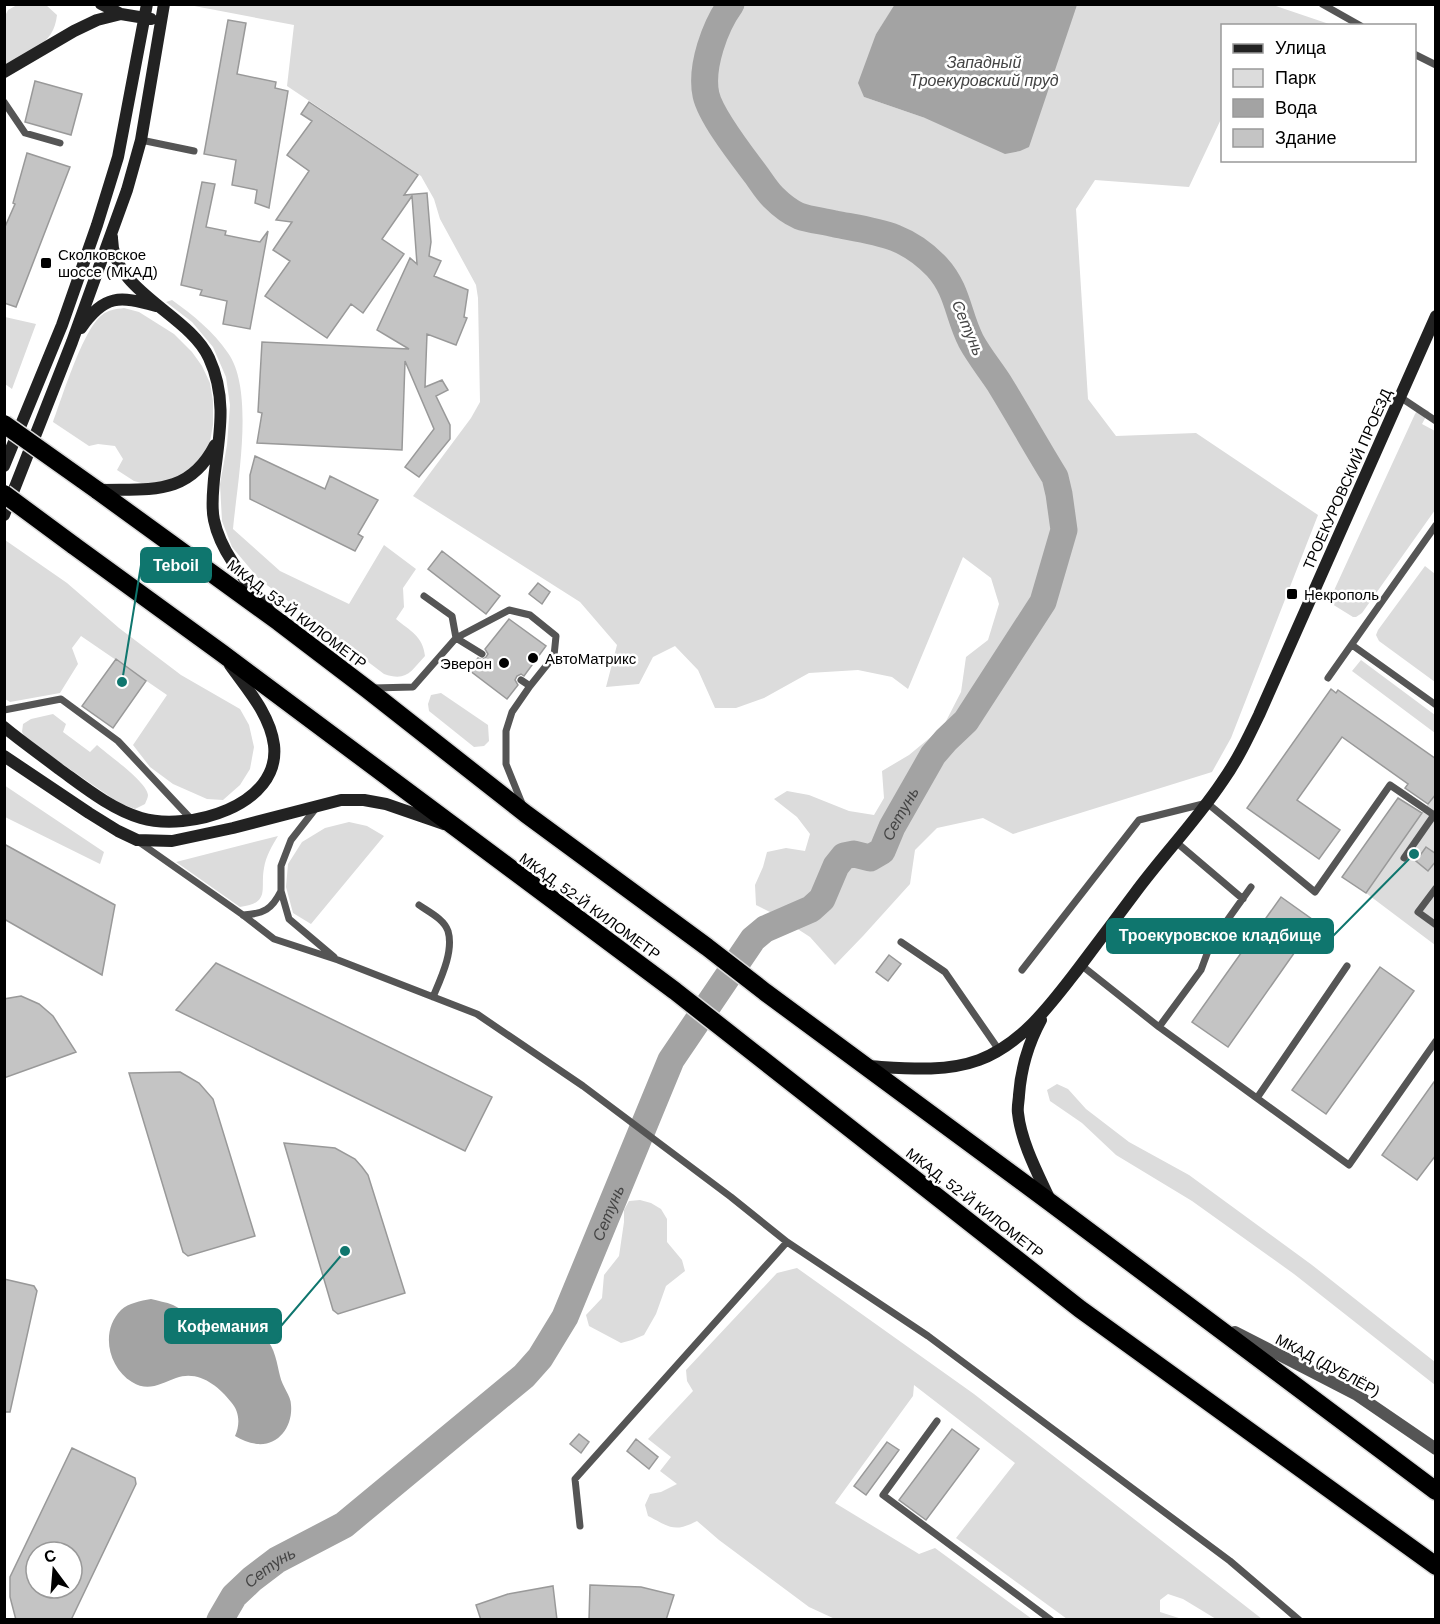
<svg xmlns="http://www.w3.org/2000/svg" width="1440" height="1624" font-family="Helvetica,sans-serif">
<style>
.green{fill:#dcdcdc}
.water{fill:#a3a3a3}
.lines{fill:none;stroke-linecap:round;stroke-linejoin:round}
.river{stroke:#a3a3a3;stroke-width:27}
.building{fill:#c4c4c4;stroke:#999;stroke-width:1.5;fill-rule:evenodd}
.highway-casing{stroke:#dbdbdb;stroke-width:21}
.lane{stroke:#555;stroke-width:7}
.street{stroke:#555;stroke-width:12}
.secondary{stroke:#222;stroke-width:12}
.highway{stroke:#000;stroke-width:18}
.highway-bridge-casing{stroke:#dbdbdb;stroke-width:21;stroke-linecap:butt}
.highway-bridge{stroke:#000;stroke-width:18}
.poi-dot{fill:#000;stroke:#fff;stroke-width:2}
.labels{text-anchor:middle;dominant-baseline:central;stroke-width:5;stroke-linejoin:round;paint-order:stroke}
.poi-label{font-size:15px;fill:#000;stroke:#fff;text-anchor:start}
.street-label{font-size:15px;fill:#000;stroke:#fff}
.water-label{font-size:16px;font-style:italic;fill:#444;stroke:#fff}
.leader{fill:none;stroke:#0f766e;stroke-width:2}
.callout-dot{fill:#0f766e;stroke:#fff;stroke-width:2}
.callout{fill:#0f766e;stroke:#0f766e;stroke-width:2}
.callout-label{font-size:16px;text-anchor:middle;font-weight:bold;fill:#fff}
</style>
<rect width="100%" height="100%" fill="#fff"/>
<path class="green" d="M17 5H46L57 15C54 45 29 52 5 64V16L8 10Z
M189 5H895L876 34 864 97 925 118 1076 7 1077 5H1273L1332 25 1222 26V117L1189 187 1095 180 1076 209 1088 399 1116 436 1196 433 1318 515 1231 738 1212 772 1013 834 983 818 937 828 915 850 910 884 863 936 835 965 810 937 776 915 756 905 755 885 763 867 767 852 786 848 805 851 810 834 797 817 774 799 787 791 809 795 849 811 874 815 884 798 882 771 909 755 943 727 961 692 966 657 988 640 999 604 991 578 963 557 908 689 892 677 858 670 809 673 764 698 736 708H715L698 670 675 646 653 657 639 684 606 687 617 645 580 602 413 496 471 418 480 402 478 298 476 285 440 219 434 199 421 176 287 86 294 25Z
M172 300C193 315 213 331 228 353 255 391 237 484 233 529L280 571 349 604 384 545 416 569 403 588 404 607 396 619C410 631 423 636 425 656 411 671 407 682 384 674L259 579 232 547 222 521 220 484 227 445 230 405 226 377 213 347 192 322 166 302Z
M124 308 139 312 174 334 192 352 202 366 210 383 213 401V425L209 447 186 478 156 487 134 481 117 470 123 459 115 446 98 444 89 446 53 422C62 398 83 329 102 315 108 310 116 309 124 308Z
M5 317 36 324 12 389 5 384Z
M1424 409 1429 411 1422 424 1435 431V510L1362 613 1356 617H1353L1332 604 1331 597 1415 414 1417 411Z
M5 540 67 583 119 628 181 675 240 709 249 725 254 747 250 769 240 785 223 800 207 799 173 784 150 767 133 745 167 695 81 636 72 648 78 664 60 693 10 702 5 699Z
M1425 566 1435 574V682L1379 641 1376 635 1378 630Z
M1361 660 1435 715V733L1352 671Z
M441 693 488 725 489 741 484 746 474 747 429 711 428 704 431 695Z
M53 714 66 724 63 732 90 752 97 745C107 754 147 782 148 795 148 798 146 801 145 804L135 809 119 803 26 739 22 732 23 724 31 719Z
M4 785 104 852 100 864 5 817Z
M1435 794V945L1366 893Z
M349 822 367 826 384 836 311 924 293 913 286 887 288 864 302 842 325 828Z
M278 836C272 846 266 856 264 868 260 889 271 903 240 907L176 862Z
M1057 1084 1068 1089 1086 1109 1129 1142 1189 1175 1312 1265 1435 1362V1385L1294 1274 1192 1201 1116 1155 1082 1123 1050 1101 1047 1090Z
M640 1200 651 1203 661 1209 667 1219V1242L682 1260 685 1271 666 1286 656 1314 644 1335 632 1340 621 1343 589 1326 586 1315 602 1298 604 1275 619 1256 624 1222V1210L629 1201Z
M797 1268 974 1394 1262 1619H1216L1183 1599 1168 1594 1160 1600V1612L1182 1619H1067L956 1538 1015 1463 914 1385 913 1396 835 1503 919 1554 935 1548 1032 1619H835L809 1607 719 1540 697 1521C674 1533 670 1527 648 1516L645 1505 650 1494 661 1492 677 1484 660 1471 671 1457 648 1439 693 1391 687 1381 686 1370 777 1273Z"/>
<path class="water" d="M895 4 1077 5 1029 147 1020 151 1005 154 925 118 864 97 858 83 876 34Z
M151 1299C158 1301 166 1302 173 1305 187 1312 197 1323 212 1327 229 1330 252 1325 265 1338 275 1347 277 1364 280 1376 282 1386 291 1396 291 1405 293 1426 279 1446 257 1444 249 1443 242 1440 235 1436 240 1425 240 1412 231 1402 218 1386 199 1370 176 1378 160 1384 148 1392 132 1382 108 1367 100 1331 121 1310 129 1303 140 1301 151 1299Z"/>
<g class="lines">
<path class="river" id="s1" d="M220 1620 234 1596 252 1579 277 1560 344 1525 524 1376 540 1358 565 1317 671 1060 753 939 765 929 811 909 822 899 836 866 844 856 854 854 870 858 882 851 892 827 933 755 946 740 966 721 1043 602 1064 530 1059 494 1055 477C1036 446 1018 414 999 383 990 369 979 356 971 341 958 316 958 290 937 267 906 234 877 232 835 224 823 221 810 220 799 216 790 212 780 204 773 197 767 191 762 183 757 176 742 156 711 117 706 95 700 67 715 26 731 4"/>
</g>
<path class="building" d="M228 20 246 23 237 74 276 82 275 88 288 91 269 208 255 203 257 190 232 185 236 160 204 154Z
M35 81 82 94 71 135 25 122Z
M309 102 418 175 404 195 427 193 431 242 429 256 441 261 434 276 468 290 464 317 467 318 456 345 427 334 425 387 442 380 448 390 436 396 450 425V439L419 477 405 467 434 429 405 361 402 450 257 443 262 413 258 412 262 342 409 349 377 330 410 258 417 264 412 196 382 239 404 254 363 313 351 304 327 338 265 296 290 261 273 250 292 222 276 220 309 171 287 155 312 121 301 114Z
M27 153 70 167 16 307 4 303V229L15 204 13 203Z
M202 182 215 184 206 227 226 231 225 235 260 242 268 231 250 329 223 324 227 301 200 295 202 290 181 285Z
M255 456 325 489 330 476 378 500 358 534 363 537 355 551 250 499V475Z
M442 551 500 596 486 614 428 569Z
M538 583 550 592 542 604 529 594Z
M509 619 546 646 524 676 521 674 517 676 515 680 518 685 507 699 469 670 478 658 482 660 486 657 488 654 485 649Z
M116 659 146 681 113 728 82 706Z
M1331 689 1336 693 1338 690 1436 759V794L1428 804 1405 788 1408 784 1342 737 1297 800 1340 830 1319 859 1247 808Z
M1398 798 1422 813 1366 893 1342 877Z
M4 844 115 905 102 975 4 919Z
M1426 847 1436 854V861L1428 871 1416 861Z
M1281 897 1316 922 1228 1047 1192 1022Z
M889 955 901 964 888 981 876 972Z
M216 963 492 1097 465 1151 176 1010Z
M1380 967 1414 991 1326 1114 1292 1090Z
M21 996 39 1004 53 1016 76 1052 4 1078V999Z
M180 1072 199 1083 213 1099 255 1236 188 1256 183 1252 129 1073Z
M1436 1079V1155L1417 1180 1382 1155Z
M284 1143 335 1148 355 1159 362 1167 368 1175 405 1293 338 1314 333 1310Z
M4 1279 34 1286 37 1291 10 1412H4Z
M952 1429 979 1449 926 1520 899 1500Z
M579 1434 589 1442 581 1453 570 1444Z
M636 1439 658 1457 649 1469 627 1451Z
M887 1442 899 1450 866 1495 854 1486Z
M72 1448 135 1478 136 1484 71 1620H16L10 1597V1577ZM36 1552H72V1588H36Z
M590 1585 641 1587 674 1595 666 1620H589Z
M553 1586 557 1620H481L476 1605 508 1594Z"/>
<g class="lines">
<defs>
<path id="highway" d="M97 490 279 622 367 689 526 814 707 947 765 992 1051 1203 1436 1491
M73 545 223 654 675 991 1080 1309 1436 1566"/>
</defs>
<use href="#highway" class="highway-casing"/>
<path class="lane" d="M1322 4 1361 26
M1414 54 1436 65
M4 102 25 133 60 143
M141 140 194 151
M1400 397 1436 421
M424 596 452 616 456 638 509 610 530 615 556 636 554 656 530 686
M1352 645 1436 705
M1328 678 1436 525
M521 680 530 686 512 712 506 731V764L523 806
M373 688 413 687 456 638 482 654
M4 710 61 699 118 741 192 820
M316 808 291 840 281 866V891L289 919 334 957
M139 842 243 915 274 939 338 960 477 1014 583 1086 731 1197 787 1242 928 1336 1230 1561 1299 1620
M1176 842 1243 899
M1436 888 1418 912 1436 925
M419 905C429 912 444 919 448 931 454 951 441 978 433 997
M243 915C264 914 272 909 281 891
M901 942 945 972 999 1050
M1081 965 1159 1027 1349 1165 1436 1041
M1022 970 1139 820 1207 803 1315 892 1390 785 1434 815 1404 858
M1159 1027 1201 970 1211 943 1251 887
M1257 1098 1347 966
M937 1421 883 1495 1051 1620
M580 1526 575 1479 787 1242"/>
<path class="street" d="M1235 1332 1357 1395 1436 1449"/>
<path class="secondary" d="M101 4 121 14 151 19
M4 72 74 31 97 20 121 14
M112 237C111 291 189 314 209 358 228 399 219 437 214 479 213 493 211 507 214 520 221 554 248 583 269 609
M81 328C105 294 119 296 156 306
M4 466 62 325 97 225 118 157 147 4
M97 490C147 488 188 498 215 445
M4 515 72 342 127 190 141 140 164 4
M4 727C22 742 41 755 59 769 84 787 111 809 141 818 188 832 281 806 274 745 270 714 247 689 230 665
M4 756 89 813 118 831 137 840 172 841 233 828 341 800H364L386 804 444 824
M1041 1020C1028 1044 1021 1068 1019 1095 1019 1100 1017 1107 1018 1113 1021 1142 1038 1174 1050 1200
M866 1066C903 1068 944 1073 979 1060 1022 1044 1051 1004 1078 969 1097 944 1116 918 1135 893 1163 855 1196 821 1222 782 1237 761 1248 738 1259 715L1436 316"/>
<use href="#highway" class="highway"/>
<defs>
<path id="highway-bridge" d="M4 424 97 490
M4 494 73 545"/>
</defs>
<use href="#highway-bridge" class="highway-bridge-casing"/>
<use href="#highway-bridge" class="highway-bridge"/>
</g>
<g class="poi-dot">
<rect x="40" y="257" width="12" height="12" rx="3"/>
<rect x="1286" y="588" width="12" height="12" rx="3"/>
<circle cx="533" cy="658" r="6"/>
<circle cx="504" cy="663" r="6"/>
</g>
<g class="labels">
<g class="poi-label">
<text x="58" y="254">Сколковское<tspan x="58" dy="17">шоссе (МКАД)</tspan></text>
<text x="1304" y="594">Некрополь</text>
<text x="545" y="658">АвтоМатрикс</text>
<text x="492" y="663" text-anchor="end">Эверон</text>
</g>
<g class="street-label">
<text transform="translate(1347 479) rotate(-66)">ТРОЕКУРОВСКИЙ ПРОЕЗД</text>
<text transform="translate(297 614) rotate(37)">МКАД, 53-Й КИЛОМЕТР</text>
<text transform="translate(590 906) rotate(36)">МКАД, 52-Й КИЛОМЕТР</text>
<text transform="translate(975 1203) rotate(38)">МКАД, 52-Й КИЛОМЕТР</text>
<text transform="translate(1328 1365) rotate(28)">МКАД (ДУБЛЁР)</text>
</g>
<g class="water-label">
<text x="984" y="62">Западный<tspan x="984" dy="18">Троекуровский пруд</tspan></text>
<text transform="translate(968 328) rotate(67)">Сетунь</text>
<text stroke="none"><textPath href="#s1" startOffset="1101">Сетунь</textPath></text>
<text stroke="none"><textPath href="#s1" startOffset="578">Сетунь</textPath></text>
<text stroke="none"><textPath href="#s1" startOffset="74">Сетунь</textPath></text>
</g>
</g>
<path class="leader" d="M122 682L141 565M1414 854L1333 936M345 1251L281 1326"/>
<g class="callout-dot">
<circle cx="122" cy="682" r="6"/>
<circle cx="1414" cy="854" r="6"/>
<circle cx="345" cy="1251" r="6"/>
</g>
<g class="callout">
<rect x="141" y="548" width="70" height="34" rx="6"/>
<rect x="1107" y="919" width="226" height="34" rx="6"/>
<rect x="165" y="1309" width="116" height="34" rx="6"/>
</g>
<g class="callout-label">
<text x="176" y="571">Teboil</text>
<text x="1220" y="941">Троекуровское кладбище</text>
<text x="223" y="1332">Кофемания</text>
</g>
<rect width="1440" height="1624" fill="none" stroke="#000000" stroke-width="12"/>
<rect x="1221" y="24" width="195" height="138" fill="#ffffff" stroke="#999999" stroke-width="1.5"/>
<rect x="1233" y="44" width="30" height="9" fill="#222222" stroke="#999999" stroke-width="1.5"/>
<text x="1275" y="54" font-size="18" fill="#000000">Улица</text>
<rect x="1233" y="69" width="30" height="18" fill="#dcdcdc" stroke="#999999" stroke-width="1.5"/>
<text x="1275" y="84" font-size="18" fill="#000000">Парк</text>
<rect x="1233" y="99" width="30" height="18" fill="#a3a3a3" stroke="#999999" stroke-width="1.5"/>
<text x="1275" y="114" font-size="18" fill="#000000">Вода</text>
<rect x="1233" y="129" width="30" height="18" fill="#c4c4c4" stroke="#999999" stroke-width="1.5"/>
<text x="1275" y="144" font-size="18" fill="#000000">Здание</text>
<g transform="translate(54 1570) rotate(344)"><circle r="28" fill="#ffffff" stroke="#999999" stroke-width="1.5"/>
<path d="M0-4.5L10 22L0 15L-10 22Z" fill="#000000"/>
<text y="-9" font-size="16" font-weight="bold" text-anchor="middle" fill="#000000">С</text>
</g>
</svg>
